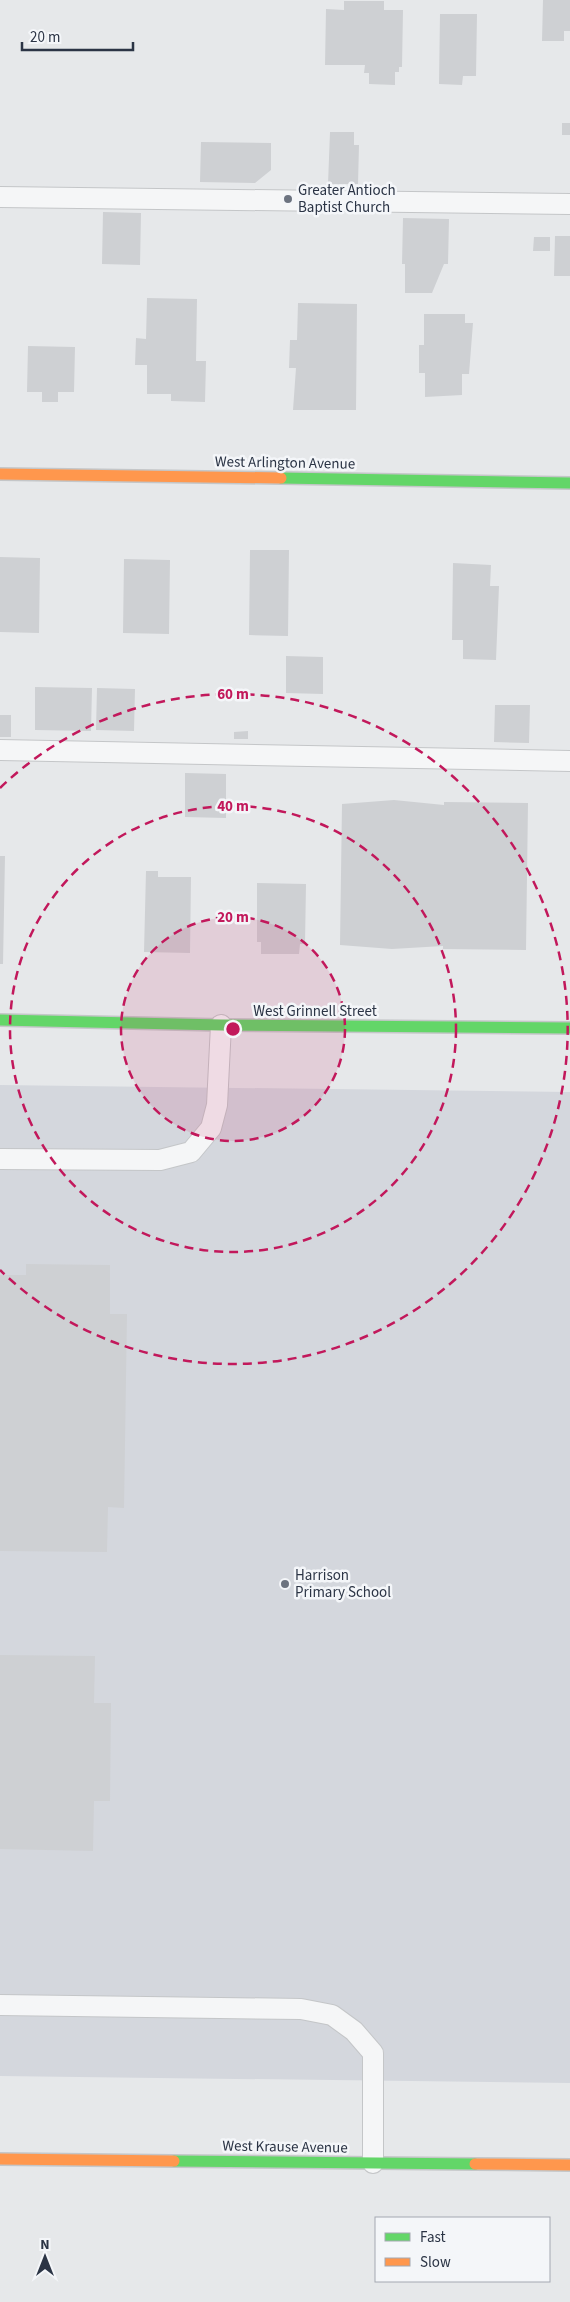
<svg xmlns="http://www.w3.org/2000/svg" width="570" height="2302" font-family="'Source Sans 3',sans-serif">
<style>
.built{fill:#d4d7dd}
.building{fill:#ced0d3}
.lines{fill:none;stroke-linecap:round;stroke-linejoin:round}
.lane-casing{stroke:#c4c6c8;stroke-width:22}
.fast-casing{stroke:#c4c6c8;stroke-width:14}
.slow-casing{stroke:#c4c6c8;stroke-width:14}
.lane{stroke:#f5f6f7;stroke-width:20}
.fast{stroke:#63d668;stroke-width:11}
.slow{stroke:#ff974d;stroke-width:11}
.ring{fill:none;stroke:#c2185b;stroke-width:2.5;stroke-dasharray:9 6}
.poi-dot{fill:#6c737f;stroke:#f4f6f9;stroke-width:2}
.labels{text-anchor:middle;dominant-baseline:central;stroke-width:5;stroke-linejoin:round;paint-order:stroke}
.poi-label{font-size:15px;fill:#2b3445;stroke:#f4f6f9;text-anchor:start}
.street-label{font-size:15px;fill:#2b3445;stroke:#f4f6f9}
.centre{fill:#c2185b;stroke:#f4f6f9;stroke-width:2.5}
.ring-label{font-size:15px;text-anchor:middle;font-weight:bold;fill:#c2185b;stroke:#f4f6f9;stroke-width:5;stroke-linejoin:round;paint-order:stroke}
</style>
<rect width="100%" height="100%" fill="#e6e8ea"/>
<path class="built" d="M0 1085 570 1092V2083L0 2076Z"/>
<path class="building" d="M543 0H570V31H564V41H542Z
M344 1H384V10H403L402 67H399V72H395V85L369 84V73H364L365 65H325L326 9 344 10Z
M440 14H477L476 76H463L462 85 439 84Z
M562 123H570V135H562Z
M330 132H354V145H359L358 184H328Z
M201 142 271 143V170L255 183 200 182Z
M103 212 141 213 140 265 102 264Z
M403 218 449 219 448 264H444L432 293H405V264H402Z
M555 236H570V276H554Z
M534 237H550V251H533Z
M147 298 197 299 196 361H206L205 402 171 401V394H147V365H135L136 338 146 339Z
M298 303 357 304 356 410H293L296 368H289L290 340H297Z
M424 314H465V323H473L469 374H462V395L425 397V373H419V345H424Z
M28 346 75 347 74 392H58V402H42V392H27Z
M250 550H289L288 636 249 635Z
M0 557 40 558 39 633 0 632Z
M124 559 170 560 169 634 123 633Z
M453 563 491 565 490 586H499L496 660 463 659V640H452Z
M286 656 323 657V694L286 693Z
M35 687 92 688 91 731 35 730Z
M97 688 135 689 134 731 96 730Z
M495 705H530L529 743 494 742Z
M0 715H11V737H0Z
M248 731V739H234V732Z
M185 773 226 774V818L185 817Z
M394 800 444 805V802L528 803 526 950 443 949V946L392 949 340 945 342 804Z
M0 856H5L3 964H0Z
M146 871H158V877H191L190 953 144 952Z
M257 883 306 884 305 944H300L299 954H261V942H257Z
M26 1264 110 1265V1314H127L124 1508 108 1507 107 1552 0 1551V1275H26Z
M0 1655 95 1656 94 1703H111L110 1801H94L93 1851 0 1849Z"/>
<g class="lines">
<defs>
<path id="lane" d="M0 197 570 204
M0 750 570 761
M0 1159 160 1160 191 1152 211 1128 217 1105 221 1025
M0 2005 301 2009 332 2015 354 2031 373 2053V2163"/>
<path id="fast" d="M281 478 570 483
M0 1020 221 1025 570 1028
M174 2161 475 2164"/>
<path id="slow" d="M0 474 281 478
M0 2159 174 2161
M475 2164 570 2165"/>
</defs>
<use href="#lane" class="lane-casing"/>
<use href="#fast" class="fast-casing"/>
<use href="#slow" class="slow-casing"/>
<use href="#lane" class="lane"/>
<use href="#fast" class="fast"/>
<use href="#slow" class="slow"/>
</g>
<circle cx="233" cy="1029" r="112" fill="#c2185b" fill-opacity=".12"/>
<g class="ring">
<circle cx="233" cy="1029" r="112"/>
<circle cx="233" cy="1029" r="223"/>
<path d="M0 788A335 335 0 1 1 0 1270"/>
</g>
<g class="poi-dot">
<circle cx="288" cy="199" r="5"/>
<circle cx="285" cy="1584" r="5"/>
</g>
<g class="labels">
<g class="poi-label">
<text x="298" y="190">Greater Antioch<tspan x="298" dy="17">Baptist Church</tspan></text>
<text x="295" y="1575">Harrison<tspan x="295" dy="17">Primary School</tspan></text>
</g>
<g class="street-label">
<text transform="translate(285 463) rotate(1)">West Arlington Avenue</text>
<text x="315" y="1011">West Grinnell Street</text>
<text transform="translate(285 2147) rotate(1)">West Krause Avenue</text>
</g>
</g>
<circle cx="233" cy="1029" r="8" class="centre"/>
<g class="ring-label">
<text x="233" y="699">60 m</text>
<text x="233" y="811">40 m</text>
<text x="233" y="922">20 m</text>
</g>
<rect x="375" y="2217" width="175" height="65" fill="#f4f6f9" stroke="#a4a8b1"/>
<rect x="385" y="2233" width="25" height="8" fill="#63d668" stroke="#a4a8b1"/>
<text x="420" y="2242" font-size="15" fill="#2b3445">Fast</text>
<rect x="385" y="2258" width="25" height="8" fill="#ff974d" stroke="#a4a8b1"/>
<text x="420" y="2267" font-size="15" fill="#2b3445">Slow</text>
<g transform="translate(45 2257)" stroke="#f4f6f9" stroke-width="4" paint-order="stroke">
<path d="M0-4L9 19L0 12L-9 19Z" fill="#2b3445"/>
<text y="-8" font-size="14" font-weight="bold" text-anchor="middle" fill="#2b3445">N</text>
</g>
<path d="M22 42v8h111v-8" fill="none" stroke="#2b3445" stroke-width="2.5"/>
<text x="30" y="42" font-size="15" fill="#2b3445" stroke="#f4f6f9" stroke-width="4" paint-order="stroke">20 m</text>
</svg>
